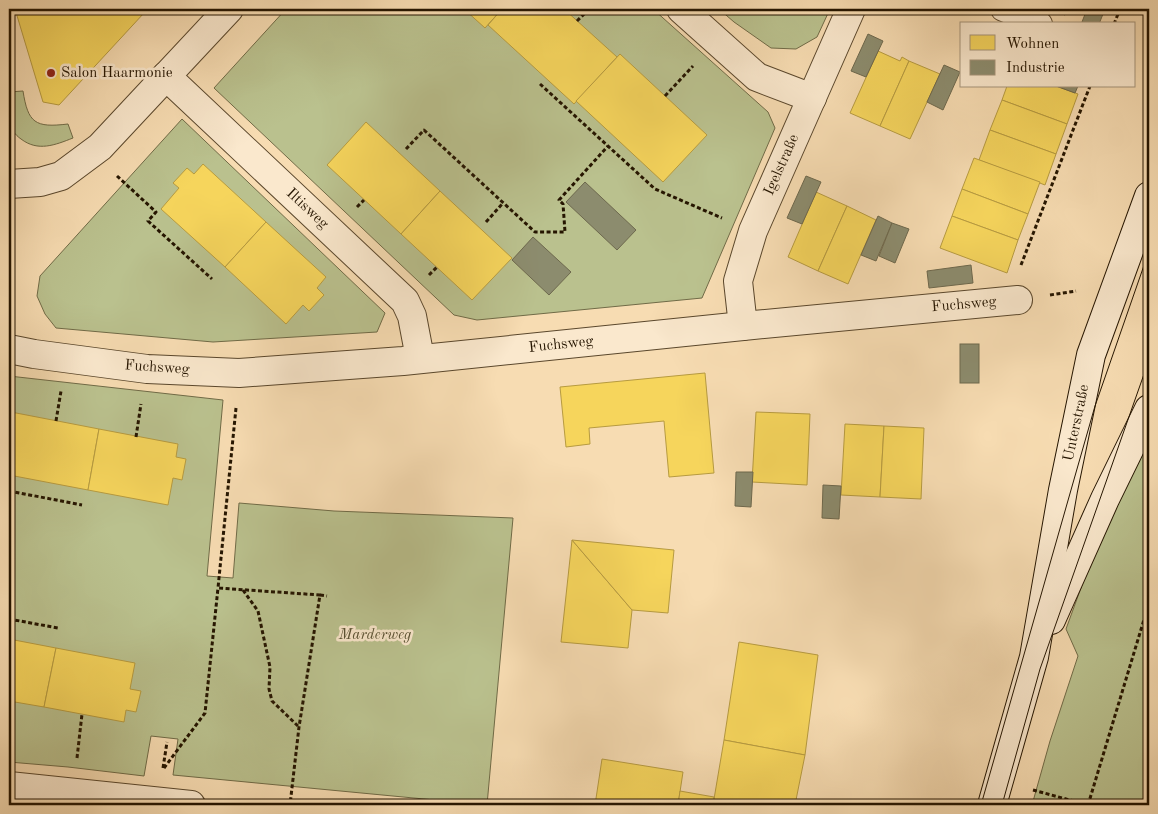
<svg xmlns="http://www.w3.org/2000/svg" width="1158" height="814" viewBox="0 0 1158 814" font-family="'Old Standard TT',serif">
	<rect width="100%" height="100%" fill="#f7dcb2"/>
	<filter id="stains"><feTurbulence type="fractalNoise" baseFrequency=".004" numOctaves="4"/><feColorMatrix values="0 0 0 0 .2 0 0 0 0 .09 0 0 0 0 .02 0 0 0 .5 -.17"/></filter>
	<radialGradient id="worn" r=".72"><stop offset=".6" stop-color="#630" stop-opacity="0"/><stop offset="1" stop-color="#630" stop-opacity=".3"/></radialGradient>
	<!-- green -->
	<g fill="#bac18e" stroke="#706b47">
		<polygon points="286,9 653,9 768,112 775,128 702,298 477,320 454,315 214,88"/>
		<polygon points="719,9 830,9 817,37 796,49 771,48 734,22"/>
		<path d="M23,91C28,123 35,128 68,124L73,138C55,145 38,152 21,139C15,135 10,128 9,120C8,111 9,101 9,92Z"/>
		<polygon points="182,119 385,313 377,332 213,342 56,328 45,314 37,296 40,276"/>
		<polygon points="9,376 223,400 207,576 233,578 239,503 334,511 513,518 487,805 173,775 178,739 151,736 144,776 68,767 9,762"/>
		<polygon points="1149,433 1149,805 1032,805 1050,741 1078,656 1066,629 1097,544"/>
		<polygon points="9,798 57,803 56,805 9,805"/>
	</g>
	<!-- homes -->
	<g fill="#f6d55c" stroke="#b79b40">
		<polygon points="15,9 139,9 144,13 59,105 43,102"/>
		<polygon points="464,9 502,9 485,28"/>
		<polygon points="502,9 564,9 617,57 574,104 488,25"/>
		<polygon points="878,51 900,61 902,57 909,61 880,126 850,113"/>
		<polygon points="620,54 707,135 663,182 576,101"/>
		<polygon points="909,61 940,74 910,139 880,126"/>
		<polygon points="1007,86 1056,86 1078,94 1067,124 1002,100"/>
		<polygon points="1002,100 1067,124 1056,154 990,130"/>
		<polygon points="366,122 440,191 401,234 327,165"/>
		<polygon points="990,130 1056,154 1045,185 979,160"/>
		<polygon points="974,158 1040,182 1028,214 962,189"/>
		<polygon points="203,164 266,222 225,267 161,209 179,188 173,183 187,168 194,174"/>
		<polygon points="962,189 1028,214 1018,240 952,216"/>
		<polygon points="440,191 512,258 472,300 401,234"/>
		<polygon points="816,192 847,206 818,271 788,257"/>
		<polygon points="847,206 876,220 848,284 818,271"/>
		<polygon points="952,216 1018,240 1007,273 940,248"/>
		<polygon points="266,222 326,277 317,288 324,295 309,311 303,305 286,324 225,267"/>
		<polygon points="705,373 714,473 669,477 664,421 589,428 590,444 566,447 560,387"/>
		<polygon points="11,412 99,429 88,490 9,475 9,425"/>
		<polygon points="756,412 810,414 807,485 752,482"/>
		<polygon points="845,424 884,426 880,497 841,495"/>
		<polygon points="884,426 924,428 921,499 880,497"/>
		<polygon points="99,429 178,444 176,457 186,459 182,480 173,478 168,505 88,490"/>
		<polygon points="572,540 632,610 628,648 561,642"/>
		<polygon points="572,540 674,550 668,613 632,610"/>
		<polygon points="9,639 56,648 44,707 9,701"/>
		<polygon points="739,642 818,655 805,755 724,740"/>
		<polygon points="56,648 135,663 130,689 141,691 136,712 126,710 124,722 44,707"/>
		<polygon points="724,740 805,755 795,805 713,805"/>
		<polygon points="602,759 683,772 678,805 595,805"/>
		<polygon points="680,791 714,797 713,805 678,805"/>
	</g>
	<!-- industry -->
	<g fill="#8c8c6e" stroke="#6d684d">
		<polygon points="1050,9 1067,9 1065,15"/>
		<polygon points="1087,9 1105,9 1099,24 1087,24 1082,22"/>
		<polygon points="868,34 883,41 866,77 851,71"/>
		<polygon points="944,65 960,72 943,110 927,102"/>
		<polygon points="1056,86 1078,86 1075,93"/>
		<polygon points="806,176 821,182 802,224 787,218"/>
		<polygon points="585,182 636,230 617,250 566,202"/>
		<polygon points="878,216 892,223 876,261 861,255"/>
		<polygon points="892,223 909,229 895,263 879,256"/>
		<polygon points="533,237 571,272 549,295 512,260"/>
		<polygon points="971,265 973,283 929,288 927,271"/>
		<rect x="960" y="344" width="19" height="39"/>
		<polygon points="736,472 753,472 751,507 735,506"/>
		<polygon points="823,485 841,486 839,519 822,518"/>
	</g>
	<g fill="none" stroke-linecap="round" stroke-linejoin="round">
		<defs>
			<polyline id="service" points="1003,9 1040,24"/>
			<g id="minor">
				<polyline points="681,9 757,77 812,98"/>
				<polyline points="166,76 405,301 412,316 420,358"/>
				<polyline points="9,184 40,182 61,176 100,147 229,9"/>
				<polyline points="743,326 738,281 753,231 851,9"/>
				<polyline points="9,349 34,354 147,369 239,373 403,361 743,326 1018,300"/>
				<polyline points="9,786 191,805"/>
			</g>
			<g id="secondary">
				<polyline points="1051,620 1105,499 1149,409"/>
				<polyline points="992,805 1034,657 1063,490 1091,355 1149,196"/>
			</g>
		</defs>
		<!-- service casing -->
		<use href="#service" stroke="#5a472c" stroke-width="26"/>
		<!-- minor casing -->
		<use href="#minor" stroke="#5a472c" stroke-width="30"/>
		<!-- secondary casing -->
		<use href="#secondary" stroke="#251500" stroke-width="30"/>
		<!-- path -->
		<g stroke="#251500" stroke-width="3" stroke-dasharray="4 2.5" stroke-linecap="butt">
			<polyline points="577,21 589,9"/>
			<polyline points="1114,24 1120,9"/>
			<polyline points="540,84 655,189 722,218"/>
			<polyline points="665,96 693,66"/>
			<polyline points="406,149 424,130 535,232 565,232 563,204 559,200 608,146"/>
			<polyline points="117,176 156,212 148,221 212,279"/>
			<polyline points="357,207 364,200"/>
			<polyline points="486,222 503,203"/>
			<polyline points="1021,265 1090,86"/>
			<polyline points="429,275 437,267"/>
			<polyline points="1050,295 1076,291"/>
			<polyline points="236,408 218,588 320,595 299,727 290,805"/>
			<polyline points="56,421 61,391"/>
			<polyline points="136,437 141,404"/>
			<polyline points="9,491 82,505"/>
			<polyline points="243,590 258,611 270,667 269,689 272,701 299,727"/>
			<polyline points="320,595 327,596"/>
			<polyline points="9,619 58,628"/>
			<polyline points="77,758 82,714"/>
			<polyline points="163,768 167,742"/>
			<polyline points="164,768 205,713 218,588"/>
			<polyline points="1033,790 1088,805"/>
			<polyline points="1088,805 1149,603"/>
		</g>
		<!-- service -->
		<use href="#service" stroke="#fae8cd" stroke-width="24"/>
		<!-- minor -->
		<use href="#minor" stroke="#fae8cd" stroke-width="28"/>
		<!-- secondary -->
		<use href="#secondary" stroke="#fae8cd" stroke-width="28"/>
		<!-- tram -->
		<g stroke="#251500" stroke-width="1">
			<polyline points="981,805 1095,406 1149,251"/>
			<polyline points="1002,805 1040,669 1149,360"/>
		</g>
	</g>
	<!-- markers -->
	<circle fill="#8f2418" stroke="#fae8cd" stroke-width="2" cx="51" cy="73" r="5"/>
	<g text-anchor="middle" dominant-baseline="central" stroke-width="5" stroke-linejoin="round" paint-order="stroke">
		<!-- poi labels -->
		<g font-size="15" fill="#251500" stroke="#fae8cd" text-anchor="start">
			<text x="61" y="73">Salon Haarmonie</text>
		</g>
		<!-- street labels -->
		<g font-size="15" fill="#251500" stroke="#fae8cd">
			<text transform="translate(782 165) rotate(-66)">Igelstraße</text>
			<text transform="translate(307 209) rotate(43)">Iltisweg</text>
			<text transform="translate(964 305) rotate(-5)">Fuchsweg</text>
			<text transform="translate(561 345) rotate(-6)">Fuchsweg</text>
			<text transform="translate(157 368) rotate(4)">Fuchsweg</text>
			<text transform="translate(1077 423) rotate(-78)">Unterstraße</text>
		</g>
		<!-- park labels -->
		<g font-size="15" font-style="italic" fill="#595132" stroke="#fae8cd">
			<text x="375" y="635">Marderweg</text>
		</g>
	</g>
	<!-- margin -->
	<rect width="1158" height="814" fill="none" stroke="#f7dcb2" stroke-width="30"/>
	<rect x="10" y="10" width="1138" height="794" fill="none" stroke="#251500" stroke-width="2.5"/>
	<rect x="15" y="15" width="1128" height="784" fill="none" stroke="#251500"/>
	<!-- legend -->
	<rect x="960" y="22" width="175" height="65" fill="#fae8cd" stroke="#a5947b"/>
	<rect x="970" y="35" width="25" height="15" fill="#f6d55c" stroke="#a5947b"/>
	<text x="1006" y="48" font-size="15" fill="#251500">Wohnen</text>
	<rect x="970" y="60" width="25" height="15" fill="#8c8c6e" stroke="#a5947b"/>
	<text x="1006" y="72" font-size="15" fill="#251500">Industrie</text>
	<rect width="100%" height="100%" filter="url(#stains)"/>
	<rect width="100%" height="100%" fill="url(#worn)"/>
</svg>
